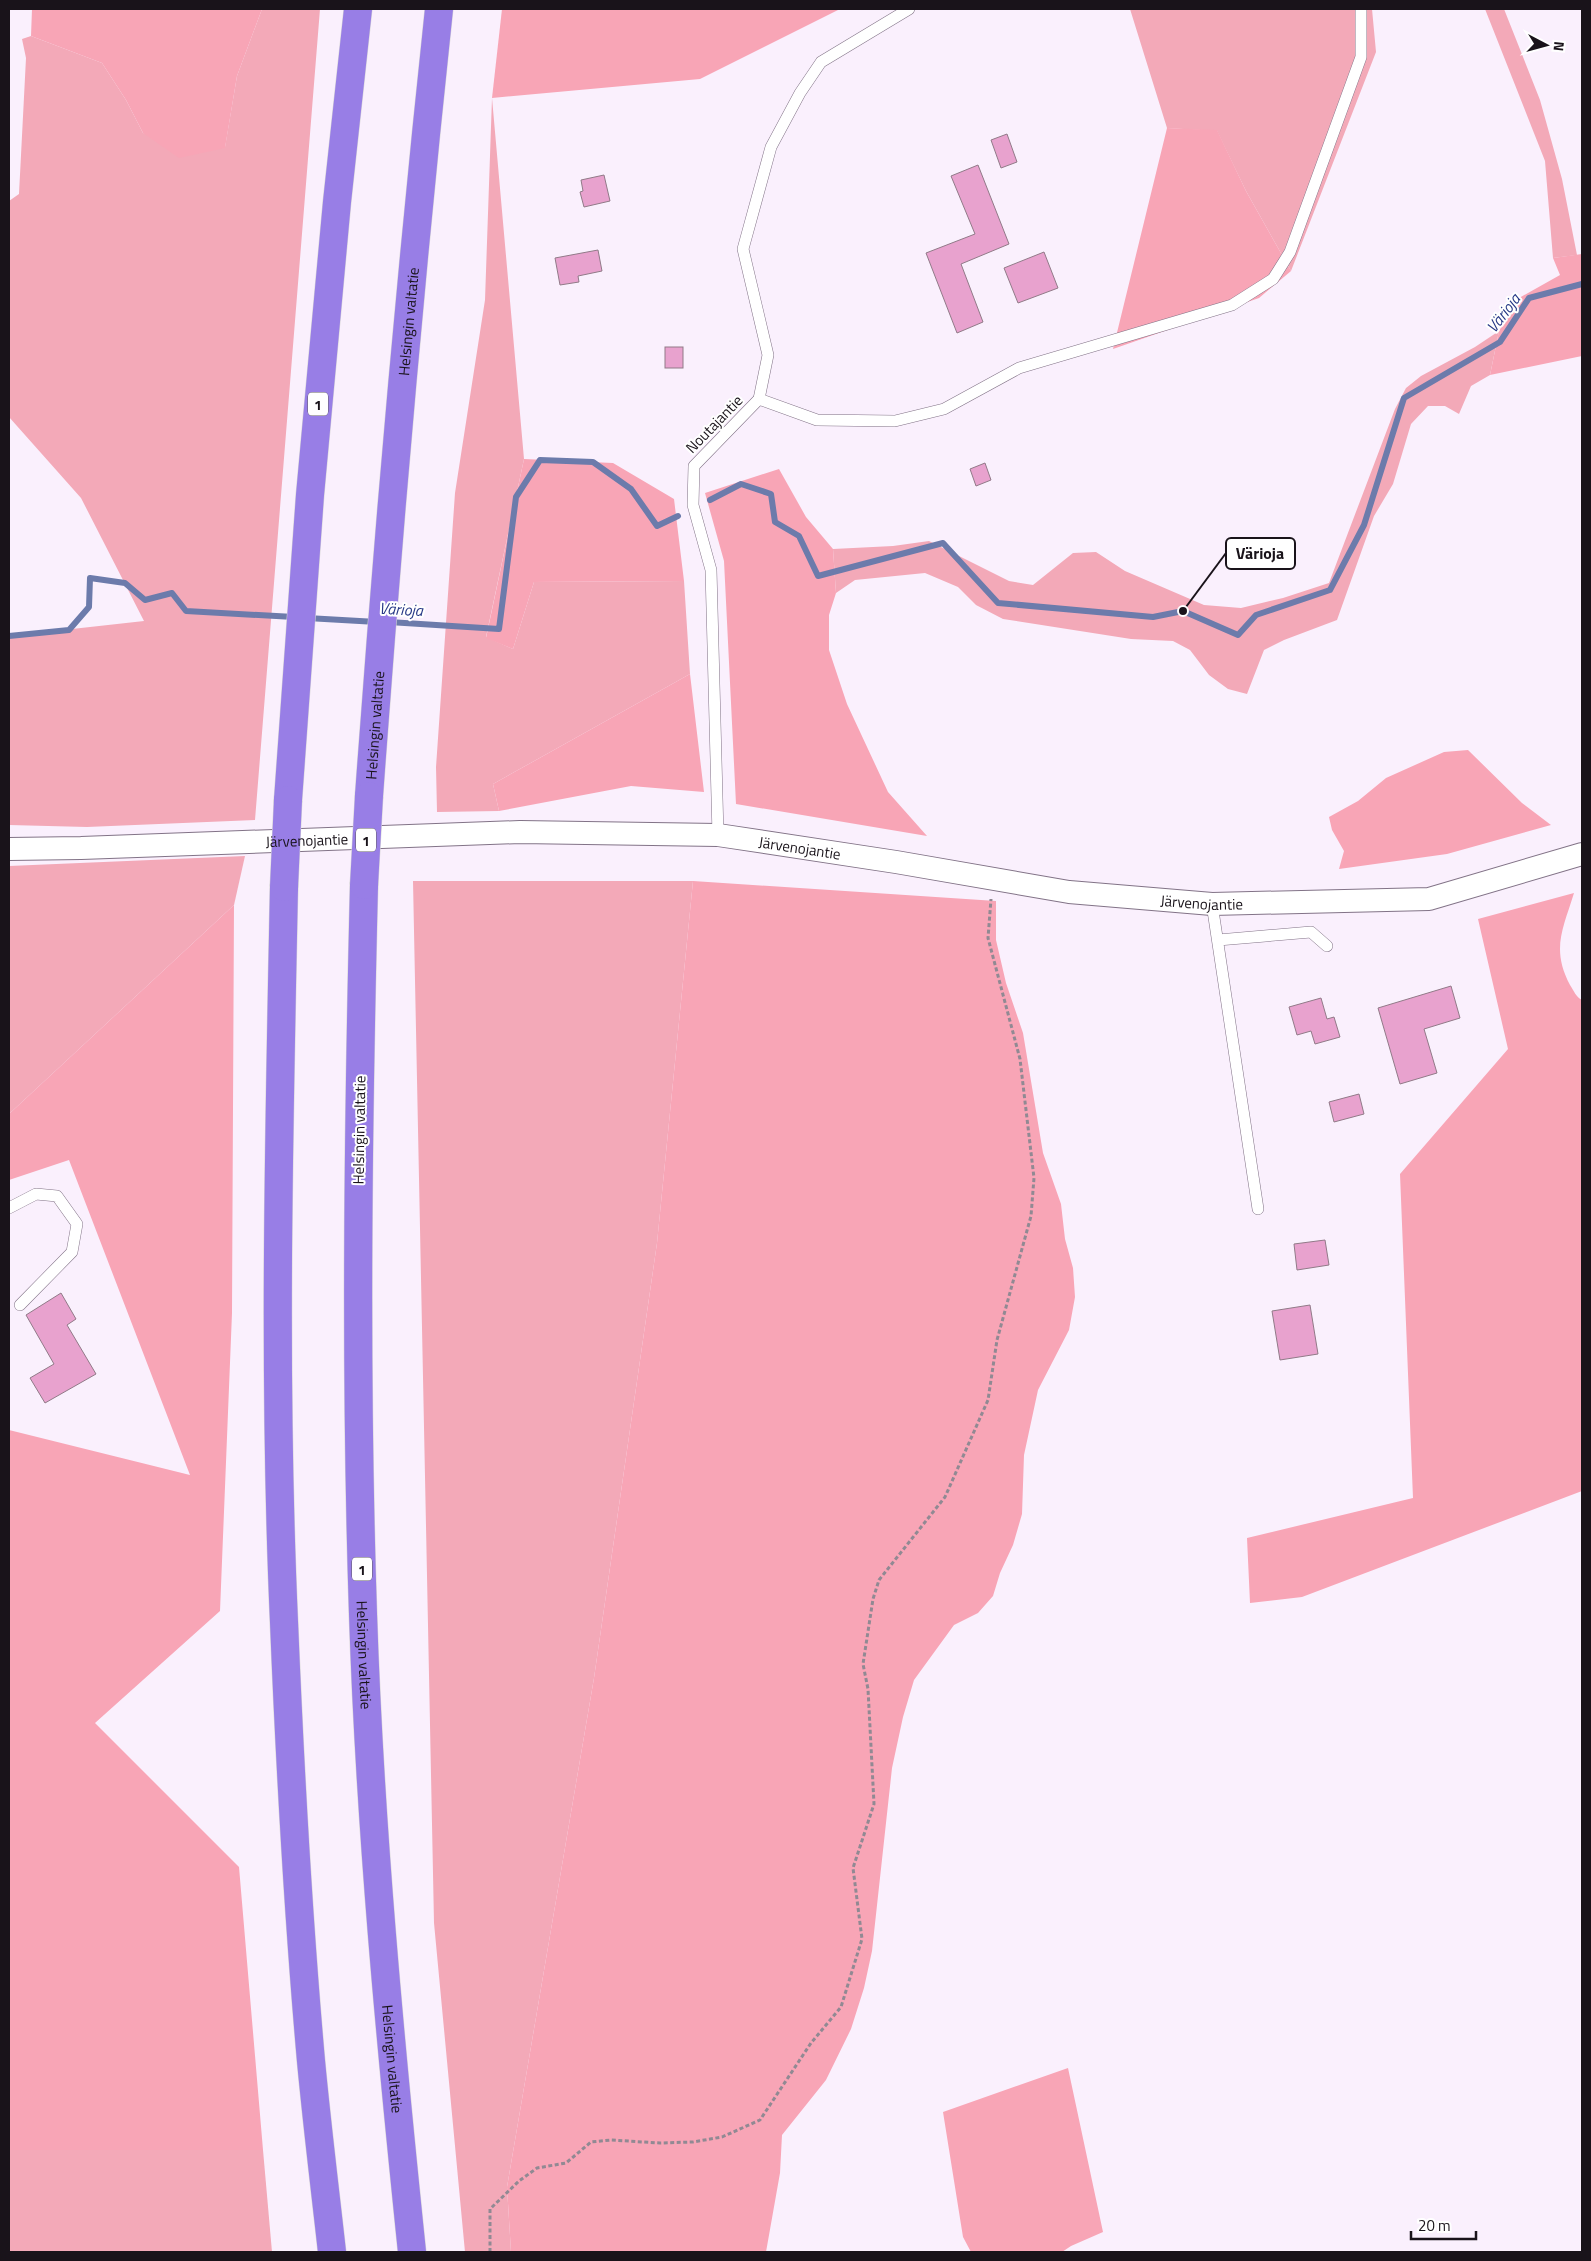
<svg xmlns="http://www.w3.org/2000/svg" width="1591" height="2261" viewBox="0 0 1591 2261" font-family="'Titillium Web',sans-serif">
	<rect width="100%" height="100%" fill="#faf0fd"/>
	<!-- green -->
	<g fill="#f3a9b8">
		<polygon points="262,9 320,9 255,820 87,827 9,825 9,636 144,621 81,498 9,417 9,201 19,194 26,58 22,39 31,36 102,63 126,100 143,133 225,147 237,76"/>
		<polygon points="1130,9 1372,9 1376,52 1291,271 1246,191 1217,131 1167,128"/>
		<polygon points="1485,9 1504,9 1540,100 1562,179 1577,255 1553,258 1545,161"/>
		<polygon points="492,98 524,459 486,637 513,649 534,582 684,581 690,674 493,784 499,811 437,812 436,767 455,493 485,300"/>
		<polygon points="1499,331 1490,375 1471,386 1459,414 1445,406 1428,406 1411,424 1393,484 1374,516 1337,620 1284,640 1264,650 1247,694 1228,689 1209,675 1190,650 1173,641 1131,639 1003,619 976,605 958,587 925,573 855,580 836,593 833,549 893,546 929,541 1009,581 1033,585 1073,553 1096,552 1125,571 1204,605 1241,608 1283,598 1329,583 1395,409 1406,388 1421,376 1475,347"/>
		<polygon points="245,856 234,905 9,1114 9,866"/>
		<polygon points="413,881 693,881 657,1243 594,1678 507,2187 511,2252 465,2252 434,1923"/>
		<polygon points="9,2150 263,2150 272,2252 9,2252"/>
	</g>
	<!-- forest -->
	<g fill="#f8a5b6">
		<polygon points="32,9 262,9 237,76 225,148 179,158 143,133 126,100 102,63 31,36"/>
		<polygon points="502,9 840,9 700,79 492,98"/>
		<polygon points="1167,128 1217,130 1246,191 1291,271 1259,298 1113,349"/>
		<polygon points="1582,254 1582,356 1490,375 1499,331 1519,298 1560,275 1553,258"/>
		<polygon points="524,459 613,463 674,499 684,581 534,582 513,649 486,638"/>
		<polygon points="779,469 806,517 833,549 836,593 829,615 829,650 847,704 888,792 927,836 736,804 724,561 705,493"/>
		<polygon points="690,674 704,792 631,786 499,811 493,784"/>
		<polygon points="1468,750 1522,803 1551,825 1447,854 1339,869 1344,851 1332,830 1329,817 1358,801 1386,778 1444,752"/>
		<polygon points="693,881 996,901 996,940 1006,983 1023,1033 1043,1153 1061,1204 1065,1239 1073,1268 1075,1297 1069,1330 1038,1390 1024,1455 1022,1514 1013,1545 1000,1573 993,1596 978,1613 954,1625 914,1680 903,1717 892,1768 872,1951 864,1988 851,2029 826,2080 782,2135 780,2173 766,2252 511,2252 507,2187 594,1678 657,1243"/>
		<path d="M1574,893C1563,929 1551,949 1570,985C1574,991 1576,997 1582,1000V1491L1302,1597L1250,1603L1247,1538L1413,1498L1400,1174L1508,1049L1478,919Z"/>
		<polygon points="234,905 232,1313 220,1611 95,1723 239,1867 263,2150 9,2150 9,1430 190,1475 69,1160 9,1180 9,1114"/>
		<polygon points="1068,2068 1103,2232 1071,2246 1062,2252 971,2252 963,2237 943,2112"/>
	</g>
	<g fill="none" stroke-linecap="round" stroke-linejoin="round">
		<!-- stream -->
		<g stroke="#6c7bab" stroke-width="6">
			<polyline points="710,500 741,484 771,494 775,522 799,536 818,576 943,543 998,603 1153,617 1183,611 1238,635 1256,615 1330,590 1364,525 1404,398 1500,342 1529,298 1582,284"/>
			<polyline points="307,618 377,622"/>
			<polyline points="389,622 499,629 516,497 540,460 593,462 631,489 657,526 678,516"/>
			<polyline points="9,636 69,630 89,607 90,578 125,583 145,600 172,593 186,611 294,617"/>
		</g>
	</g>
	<!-- building -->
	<g fill="#e8a2ce" stroke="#917a88">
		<polygon points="1007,134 1017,162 1001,168 991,140"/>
		<polygon points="978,165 1009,244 961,264 983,322 957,333 926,253 975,234 951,176"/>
		<polygon points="604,175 610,201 584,207 580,192 583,191 581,180"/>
		<polygon points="598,250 602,271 578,276 579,282 560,285 555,258"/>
		<polygon points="1044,252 1058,288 1018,303 1004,268"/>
		<rect x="665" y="347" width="18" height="21"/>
		<polygon points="985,463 991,480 976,486 970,469"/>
		<polygon points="1451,986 1460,1018 1424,1029 1437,1073 1400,1084 1378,1008"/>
		<polygon points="1321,998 1327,1019 1334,1017 1340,1037 1315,1044 1311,1031 1297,1035 1289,1007"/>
		<polygon points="1359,1094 1364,1114 1334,1122 1329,1102"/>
		<polygon points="1325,1240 1329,1265 1297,1270 1294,1244"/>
		<polygon points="61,1293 76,1319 67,1325 96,1374 45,1403 30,1378 54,1364 26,1315"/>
		<polygon points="1310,1305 1318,1354 1280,1360 1272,1311"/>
	</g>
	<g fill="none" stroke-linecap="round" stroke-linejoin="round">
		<defs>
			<g id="lane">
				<polyline points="759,399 817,420 895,421 944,409 1019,368 1232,305 1273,279 1290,252 1361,57 1361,9"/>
				<polyline points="759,399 768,355 743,249 771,147 800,93 821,62 909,9"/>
				<polyline points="718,835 711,570 693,505 694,466 759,399"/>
				<polyline points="1212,904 1258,1209"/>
				<polyline points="1218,940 1311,932 1327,946"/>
				<polyline points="9,1208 36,1194 57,1196 77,1224 72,1252 20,1305"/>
			</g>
			<g id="street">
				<path id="s1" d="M9,849L81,848L520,832L718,835L896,862L1069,892L1212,904L1429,899L1582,854"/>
			</g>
			<g id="highway">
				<path id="s2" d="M369,796C388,533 411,271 439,9"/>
				<polyline points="288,800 310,495 337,202 358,9"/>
				<path id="s3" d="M364,885C358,1128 355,1371 363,1614C370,1828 390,2040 412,2252"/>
				<path d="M284,887C279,1132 273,1377 284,1622C290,1768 298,1915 311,2061C317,2125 325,2189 332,2252"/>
			</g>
		</defs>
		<!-- lane casing -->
		<use href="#lane" stroke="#827387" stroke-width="12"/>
		<!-- street casing -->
		<use href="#street" stroke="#827387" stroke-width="24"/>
		<!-- highway casing -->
		<use href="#highway" stroke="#d6d5d6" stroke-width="29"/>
		<!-- path -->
		<polyline stroke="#918993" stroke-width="3" stroke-dasharray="4 2.5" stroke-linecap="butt" points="490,2252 490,2209 519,2181 537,2168 566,2163 591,2142 611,2140 660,2143 693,2142 722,2137 760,2120 811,2043 841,2007 862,1939 853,1868 874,1804 868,1689 863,1664 873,1599 879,1580 945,1497 988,1400 997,1340 1031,1216 1034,1178 1020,1059 988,938 991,899"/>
		<!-- lane -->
		<use href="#lane" stroke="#fff" stroke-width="11"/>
		<!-- street -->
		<use href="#street" stroke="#fff" stroke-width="22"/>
		<!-- highway -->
		<use href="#highway" stroke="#987ee6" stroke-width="28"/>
		<defs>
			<g id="highway-bridge">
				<polyline points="364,885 369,796"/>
				<polyline points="284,887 288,800"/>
			</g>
		</defs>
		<!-- highway-bridge casing -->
		<use href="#highway-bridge" stroke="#d6d5d6" stroke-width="29" stroke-linecap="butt"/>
		<!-- highway-bridge -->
		<use href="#highway-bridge" stroke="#987ee6" stroke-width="28"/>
	</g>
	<g text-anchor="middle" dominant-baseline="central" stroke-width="4" stroke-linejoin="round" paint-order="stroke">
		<!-- shield labels -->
		<g fill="#fff" stroke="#5e5a5f" stroke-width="1">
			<rect x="308" y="392.5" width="20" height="23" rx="4"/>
			<rect x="356" y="828.5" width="20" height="23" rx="4"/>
			<rect x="352" y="1557.5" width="20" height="23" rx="4"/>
		</g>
		<g font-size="14" font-weight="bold" fill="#19131a">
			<text x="318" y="404">1</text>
			<text x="366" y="840">1</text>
			<text x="362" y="1569">1</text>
		</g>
		<!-- street labels -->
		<g font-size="15" fill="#19131a" stroke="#fff">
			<text stroke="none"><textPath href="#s2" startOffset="476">Helsingin valtatie</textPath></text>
			<text transform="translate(714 424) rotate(-46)">Noutajantie</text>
			<text stroke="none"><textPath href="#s2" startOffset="71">Helsingin valtatie</textPath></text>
			<text stroke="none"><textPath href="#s1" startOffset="298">Järvenojantie</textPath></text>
			<text stroke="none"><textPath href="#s1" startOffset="792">Järvenojantie</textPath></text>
			<text stroke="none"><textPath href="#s1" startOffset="1198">Järvenojantie</textPath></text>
			<text transform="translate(359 1130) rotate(-89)">Helsingin valtatie</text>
			<text stroke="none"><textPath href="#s3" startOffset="770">Helsingin valtatie</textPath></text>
			<text stroke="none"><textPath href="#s3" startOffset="1175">Helsingin valtatie</textPath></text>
		</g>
		<!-- water labels -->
		<g font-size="16" font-style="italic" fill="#273986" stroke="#fff">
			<text transform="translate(1503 313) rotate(-53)">Värioja</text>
			<text transform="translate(401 609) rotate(3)">Värioja</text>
		</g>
	</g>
	<!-- callouts -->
	<path fill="none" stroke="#19131a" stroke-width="2" d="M1183 611L1226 553"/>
	<circle fill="#19131a" stroke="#fff" stroke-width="2" cx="1183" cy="611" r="5"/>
	<rect fill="#fff" stroke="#19131a" stroke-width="2" x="1226" y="538" width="69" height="31" rx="5"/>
	<g font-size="16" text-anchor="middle" font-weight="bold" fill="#19131a">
		<text x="1260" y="559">Värioja</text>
	</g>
	<!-- border -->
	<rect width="1591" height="2261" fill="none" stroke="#19131a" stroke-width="20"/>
	<!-- north arrow -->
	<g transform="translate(1546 45) rotate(96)" stroke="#ffffff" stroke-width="4" paint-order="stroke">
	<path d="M0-4L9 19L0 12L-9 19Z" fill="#19131a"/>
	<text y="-8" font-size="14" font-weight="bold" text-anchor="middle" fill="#19131a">N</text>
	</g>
	<!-- scale -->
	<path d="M1411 2231v8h65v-8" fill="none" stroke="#19131a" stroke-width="2.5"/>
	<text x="1418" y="2231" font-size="15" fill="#19131a" stroke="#ffffff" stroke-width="4" paint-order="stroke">20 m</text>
</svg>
